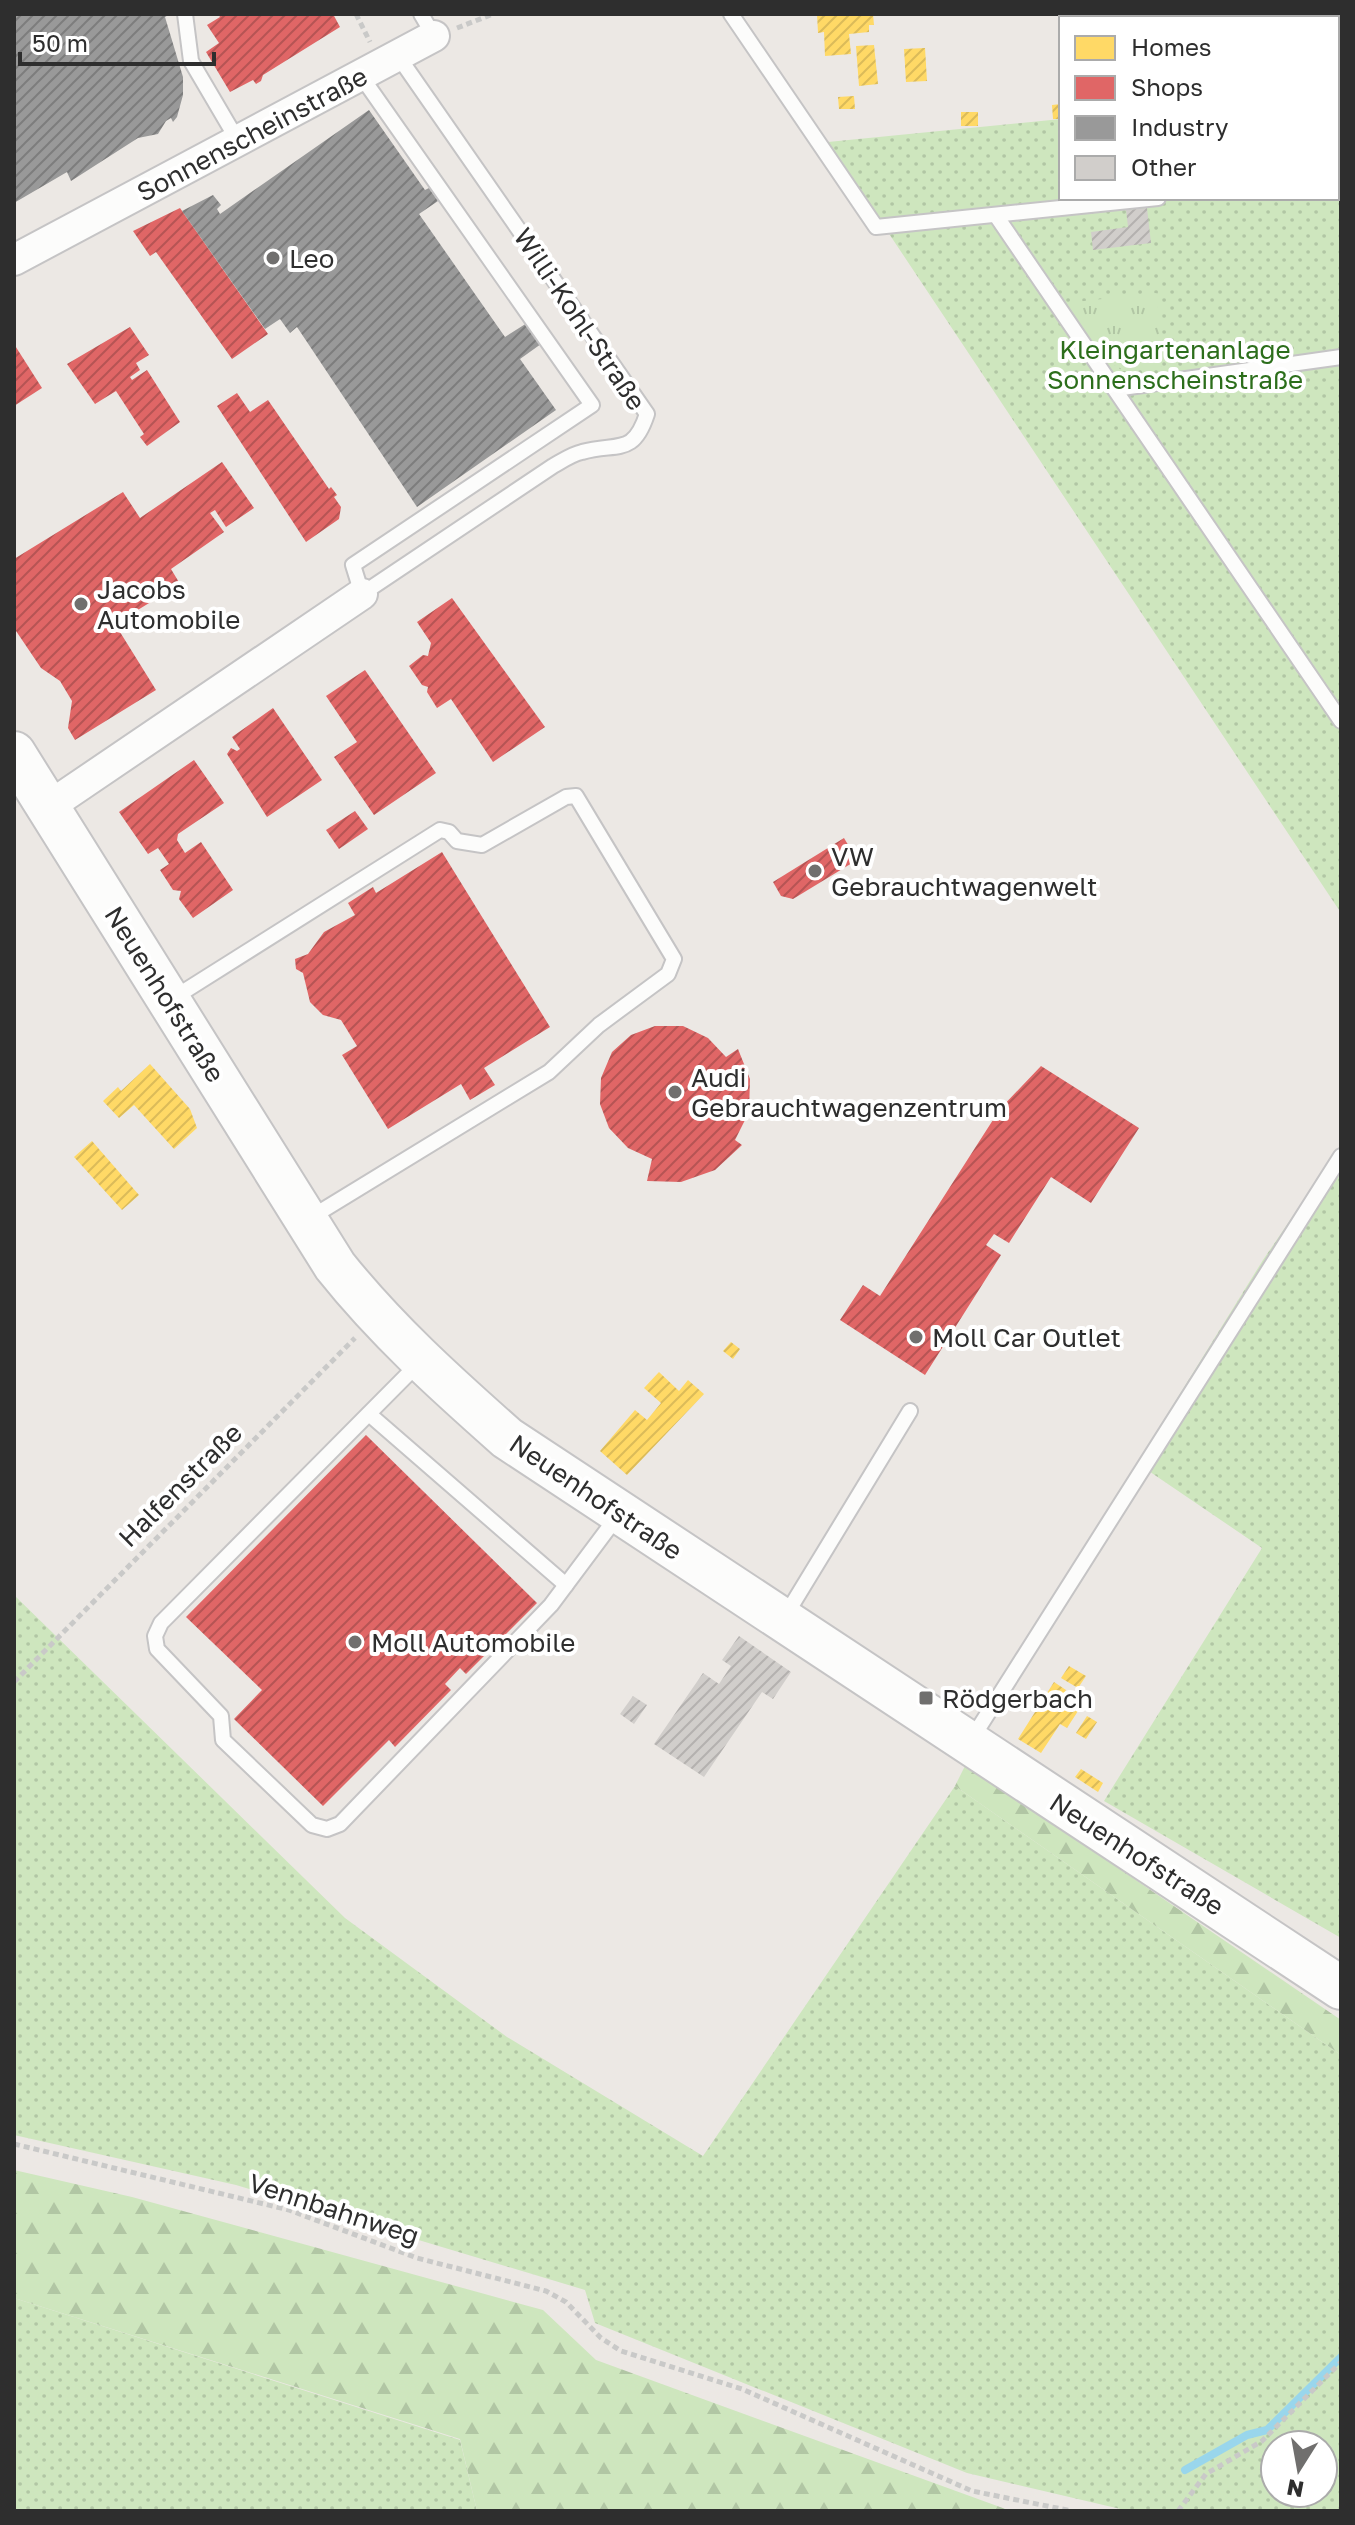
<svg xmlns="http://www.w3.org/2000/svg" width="1355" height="2525" viewBox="0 0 1355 2525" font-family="'Golos Text',sans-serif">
	<defs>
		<pattern id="grass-dots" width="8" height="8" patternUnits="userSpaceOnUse" patternTransform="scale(2)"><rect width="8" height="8" fill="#cee6be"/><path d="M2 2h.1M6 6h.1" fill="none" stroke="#b1c6a4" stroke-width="1.8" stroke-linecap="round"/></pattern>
		<pattern id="forest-firs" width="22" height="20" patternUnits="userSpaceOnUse" patternTransform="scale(2)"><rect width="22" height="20" fill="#cee6be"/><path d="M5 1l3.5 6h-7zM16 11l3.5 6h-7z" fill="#b1c6a4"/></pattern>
		<pattern id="park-tufts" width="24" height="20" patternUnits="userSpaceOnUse" patternTransform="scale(2)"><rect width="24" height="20" fill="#cee6be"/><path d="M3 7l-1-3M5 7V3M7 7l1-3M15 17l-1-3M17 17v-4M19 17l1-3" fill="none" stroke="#b1c6a4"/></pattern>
		<pattern id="homes-hatch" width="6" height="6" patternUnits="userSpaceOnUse" patternTransform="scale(2)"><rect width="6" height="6" fill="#ffd966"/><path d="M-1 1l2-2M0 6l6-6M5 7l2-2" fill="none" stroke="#dbbb59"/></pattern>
		<pattern id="shops-hatch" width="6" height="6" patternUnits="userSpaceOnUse" patternTransform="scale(2)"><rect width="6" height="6" fill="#e06666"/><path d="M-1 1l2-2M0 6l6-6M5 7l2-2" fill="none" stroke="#b65454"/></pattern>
		<pattern id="industry-hatch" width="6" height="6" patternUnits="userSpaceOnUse" patternTransform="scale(2)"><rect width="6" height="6" fill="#999"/><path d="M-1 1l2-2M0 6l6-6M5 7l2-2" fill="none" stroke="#7d7d7d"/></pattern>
		<pattern id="building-hatch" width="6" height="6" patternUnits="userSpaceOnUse" patternTransform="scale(2)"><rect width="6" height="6" fill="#d1cecb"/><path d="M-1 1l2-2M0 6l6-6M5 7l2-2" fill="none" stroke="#b4b1af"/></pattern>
	</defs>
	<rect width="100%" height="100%" fill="#ece8e4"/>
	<!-- grass -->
	<g fill="url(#grass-dots)" fill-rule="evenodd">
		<polygon points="1327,14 1341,14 1341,913 828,142 1061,119 1061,198 1337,198 1337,18 1328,18"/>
		<polygon points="1341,1145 1341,1938 1104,1801 1262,1548 1137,1463 1263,1260"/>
		<path d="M14,1595L345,1918L507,2037L703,2156L955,1786L1341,2055V2511H1129L967,2473L595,2323L585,2290L236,2185L14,2135ZM1275,2445H1323V2493H1275Z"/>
		<polygon points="14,2298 460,2440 477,2511 14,2511"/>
	</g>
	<!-- forest -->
	<g fill="url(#forest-firs)">
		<polygon points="966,1764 1341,2020 1341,2055 955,1786"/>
		<polygon points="14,2170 132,2197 543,2310 596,2360 1011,2511 477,2511 460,2439 14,2298"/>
	</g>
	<!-- park -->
	<polygon fill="url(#park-tufts)" points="1157,293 1162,366 1123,371 1102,357 1066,303"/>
	<!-- homes -->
	<g fill="url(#homes-hatch)">
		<polygon points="817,14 873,14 874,25 869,25 869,32 849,34 851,54 825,56 824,32 818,33"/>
		<polygon points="874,45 878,84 859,86 856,46"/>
		<polygon points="925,48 927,81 906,82 904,49"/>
		<polygon points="854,96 855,109 839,109 838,97"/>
		<polygon points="1061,104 1061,119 1053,119 1052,105"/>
		<rect x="961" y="112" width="17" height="14"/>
		<polygon points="150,1064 190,1109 197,1128 174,1149 134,1105 119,1118 103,1101 118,1087 121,1091"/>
		<polygon points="92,1141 139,1195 122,1210 74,1157"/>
		<polygon points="731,1342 740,1349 733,1359 723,1351"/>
		<polygon points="659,1372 679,1391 688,1380 704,1394 627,1475 600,1451 635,1410 647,1420 661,1403 644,1388"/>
		<polygon points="1069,1666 1086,1676 1078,1688 1061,1678"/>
		<polygon points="1054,1682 1066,1690 1060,1700 1078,1711 1067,1728 1060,1724 1041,1753 1018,1739"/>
		<polygon points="1087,1716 1097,1722 1086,1739 1076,1733"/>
		<polygon points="1081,1769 1103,1783 1098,1792 1075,1777"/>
	</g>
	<!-- shops -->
	<g fill="url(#shops-hatch)">
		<polygon points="218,14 333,14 340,27 263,75 261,81 256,84 253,80 230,92 206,52 219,43 207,25 220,17"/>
		<polygon points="180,208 268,334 232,359 156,252 150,256 133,231"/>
		<polygon points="130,327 149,355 136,363 140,370 130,377 132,380 147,370 180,422 147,446 140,437 144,434 116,391 95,404 67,364"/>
		<polygon points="14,344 42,388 14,406"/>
		<polygon points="237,393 250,412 268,400 329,489 331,487 337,495 334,497 341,507 339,519 306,542 217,406"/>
		<polygon points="222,462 254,508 226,527 215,510 210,513 224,532 171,569 180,584 115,624 156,690 75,740 68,728 72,701 60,681 41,668 14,628 14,559 123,492 140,518"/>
		<polygon points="452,598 545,727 493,762 451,699 437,708 427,692 428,687 422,685 409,666 423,655 428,656 431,643 417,622"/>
		<polygon points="365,670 436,773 374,815 334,757 357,742 326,696"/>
		<polygon points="273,708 322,780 267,817 227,754 231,748 237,751 240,749 232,737"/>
		<polygon points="194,760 224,803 178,834 177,840 185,853 201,842 233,890 193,918 179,899 181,891 173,890 160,870 169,864 158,848 148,854 119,812"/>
		<polygon points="355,811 368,829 339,849 326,830"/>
		<polygon points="844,838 857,860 793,899 781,896 773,882"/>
		<polygon points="442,852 550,1027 484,1068 495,1085 470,1100 461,1084 388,1129 342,1055 357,1046 341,1020 323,1015 310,1002 303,973 296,969 295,959 308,954 324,932 355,915 348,903 373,887 376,893"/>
		<polygon points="655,1026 683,1026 708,1038 726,1057 738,1049 750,1079 749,1112 735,1140 742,1145 715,1170 681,1182 647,1181 652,1159 628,1148 609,1128 600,1104 601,1078 612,1052 631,1035"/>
		<polygon points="1041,1066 1139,1128 1091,1203 1051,1177 1009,1243 994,1234 986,1245 1001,1255 925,1375 840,1320 863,1285 880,1296 1000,1109"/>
		<polygon points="366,1435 537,1603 466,1674 460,1668 445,1684 451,1690 395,1747 389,1740 323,1806 234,1719 262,1690 186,1617"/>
	</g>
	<!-- industry -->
	<g fill="url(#industry-hatch)">
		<polygon points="14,14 170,14 165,17 183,77 183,95 177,117 173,122 171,118 166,121 158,134 138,138 71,181 67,172 14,203"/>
		<polygon points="369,110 425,190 429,188 438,201 419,214 505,337 527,323 541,344 520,359 556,410 417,507 297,327 290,333 280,319 265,329 182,211 213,195 221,205 217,209 220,214"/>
	</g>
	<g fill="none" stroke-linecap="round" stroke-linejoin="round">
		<!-- stream -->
		<polyline stroke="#99d6ec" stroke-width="8" points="1185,2470 1247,2435 1267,2430 1341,2357"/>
	</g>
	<!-- building -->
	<g fill="url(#building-hatch)">
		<polygon points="1147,208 1151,243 1093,250 1091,232 1128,227 1126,210"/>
		<polygon points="739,1636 791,1672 773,1699 762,1692 704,1777 654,1744 703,1673 719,1684 731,1666 722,1660"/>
		<polygon points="633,1696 647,1705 634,1724 620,1714"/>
	</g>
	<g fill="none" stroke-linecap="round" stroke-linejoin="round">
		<defs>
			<g id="lane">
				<polyline points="185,14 191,61 238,141"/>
				<polyline points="421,14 434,36"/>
				<polyline points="731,14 876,227 1158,198"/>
				<path d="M361,76L592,405L353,565L362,594L553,466C562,461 572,454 582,452C617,442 633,457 647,414L398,56"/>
				<polyline points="1337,177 1341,177"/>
				<polyline points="997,217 1341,721"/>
				<polyline points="1115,389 1341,357"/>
				<polyline points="172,999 440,830 449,832 457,841 482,845 566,797 576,796 674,959 668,974 599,1025 549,1072 310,1218"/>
				<polyline points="420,1362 161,1623 155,1636 157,1649 221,1716 223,1740 312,1825 327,1829 340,1824 551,1605 619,1514"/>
				<polyline points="369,1414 566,1585"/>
				<polyline points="784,1618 910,1411"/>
				<polyline points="971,1740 1341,1156"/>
			</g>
			<g id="street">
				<polyline points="14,260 434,36"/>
				<polyline points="48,807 362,594"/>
			</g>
			<path id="secondary" d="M14,753L335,1266C386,1330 445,1383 507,1438L1341,1988"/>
		</defs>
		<!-- lane casing -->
		<use href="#lane" stroke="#c5c4c5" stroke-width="18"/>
		<!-- street casing -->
		<use href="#street" stroke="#c5c4c5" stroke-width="34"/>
		<!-- secondary casing -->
		<use href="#secondary" stroke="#c5c4c5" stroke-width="46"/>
		<!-- path -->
		<g stroke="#c9c9c8" stroke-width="5" stroke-dasharray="6 4" stroke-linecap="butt">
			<polyline points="356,14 370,42"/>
			<polyline points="457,28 493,14"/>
			<polyline points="14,1682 355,1338"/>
			<polyline points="14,2144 289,2210 417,2258 546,2291 566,2302 601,2338 621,2351 742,2389 972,2491 1072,2511"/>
			<polyline points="1178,2511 1206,2474 1262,2441 1341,2362"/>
		</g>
		<!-- lane -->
		<use href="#lane" stroke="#fcfcfb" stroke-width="14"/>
		<!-- street -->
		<use href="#street" stroke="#fcfcfb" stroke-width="30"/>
		<!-- secondary -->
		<use href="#secondary" stroke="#fcfcfb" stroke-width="42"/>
	</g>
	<!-- markers -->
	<g fill="#706f6e" stroke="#fff" stroke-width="3">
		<circle cx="273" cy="258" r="8"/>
		<circle cx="81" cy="604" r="8"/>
		<circle cx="815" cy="871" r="8"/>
		<circle cx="675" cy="1092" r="8"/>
		<circle cx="916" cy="1337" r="8"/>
		<circle cx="355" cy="1642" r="8"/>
		<rect x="918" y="1690" width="16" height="16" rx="4"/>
	</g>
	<g text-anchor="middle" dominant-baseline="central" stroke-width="8" stroke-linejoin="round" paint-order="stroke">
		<!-- street labels -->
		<g font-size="26" fill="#2e2e2e" stroke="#fff">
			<text transform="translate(252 134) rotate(-28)">Sonnenscheinstraße</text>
			<text transform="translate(580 319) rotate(56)">Willi-Kohl-Straße</text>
			<text transform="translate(165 994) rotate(58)">Neuenhofstraße</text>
			<text transform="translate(180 1485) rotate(-45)">Halfenstraße</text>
			<text transform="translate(596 1497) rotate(34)">Neuenhofstraße</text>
			<text transform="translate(1137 1854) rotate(33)">Neuenhofstraße</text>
			<text transform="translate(334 2209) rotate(18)">Vennbahnweg</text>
		</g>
		<!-- poi labels -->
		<g font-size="26" fill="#2e2e2e" stroke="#fff" text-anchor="start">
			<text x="289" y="258">Leo</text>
			<text x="97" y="589">Jacobs<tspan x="97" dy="30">Automobile</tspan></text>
			<text x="831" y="856">VW<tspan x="831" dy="30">Gebrauchtwagenwelt</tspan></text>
			<text x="691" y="1077">Audi<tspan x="691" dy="30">Gebrauchtwagenzentrum</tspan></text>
			<text x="932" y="1337">Moll Car Outlet</text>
			<text x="371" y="1642">Moll Automobile</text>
			<text x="942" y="1698">Rödgerbach</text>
		</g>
		<!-- park labels -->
		<g font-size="26" fill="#2c6e1b" stroke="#fff">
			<text x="1175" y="349">Kleingartenanlage<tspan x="1175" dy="30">Sonnenscheinstraße</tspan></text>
		</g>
	</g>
	<!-- border -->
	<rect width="1355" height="2525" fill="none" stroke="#2e2e2e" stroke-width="32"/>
	<!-- legend -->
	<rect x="1059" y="16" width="280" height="184" fill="#ffffff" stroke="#ababab" stroke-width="2"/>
	<rect x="1075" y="36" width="40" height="24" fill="#ffd966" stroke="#ababab" stroke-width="2"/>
	<text x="1131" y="56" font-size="24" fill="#2e2e2e">Homes</text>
	<rect x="1075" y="76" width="40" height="24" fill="#e06666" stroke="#ababab" stroke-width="2"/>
	<text x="1131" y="96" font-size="24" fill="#2e2e2e">Shops</text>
	<rect x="1075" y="116" width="40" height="24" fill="#999999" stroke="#ababab" stroke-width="2"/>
	<text x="1131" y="136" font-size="24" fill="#2e2e2e">Industry</text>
	<rect x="1075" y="156" width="40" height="24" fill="#d1cecb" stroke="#ababab" stroke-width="2"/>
	<text x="1131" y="176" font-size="24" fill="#2e2e2e">Other</text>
	<!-- north arrow -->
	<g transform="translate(1299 2469) rotate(191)"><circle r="38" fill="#ffffff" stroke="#ababab" stroke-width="2"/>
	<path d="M0-6L14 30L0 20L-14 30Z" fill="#706f6e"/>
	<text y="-12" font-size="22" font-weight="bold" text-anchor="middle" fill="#2e2e2e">N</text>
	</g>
	<!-- scale -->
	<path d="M20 52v12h194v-12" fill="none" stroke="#2e2e2e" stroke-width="4"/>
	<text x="32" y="52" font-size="24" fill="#2e2e2e" stroke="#ffffff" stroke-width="6" paint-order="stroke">50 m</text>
</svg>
